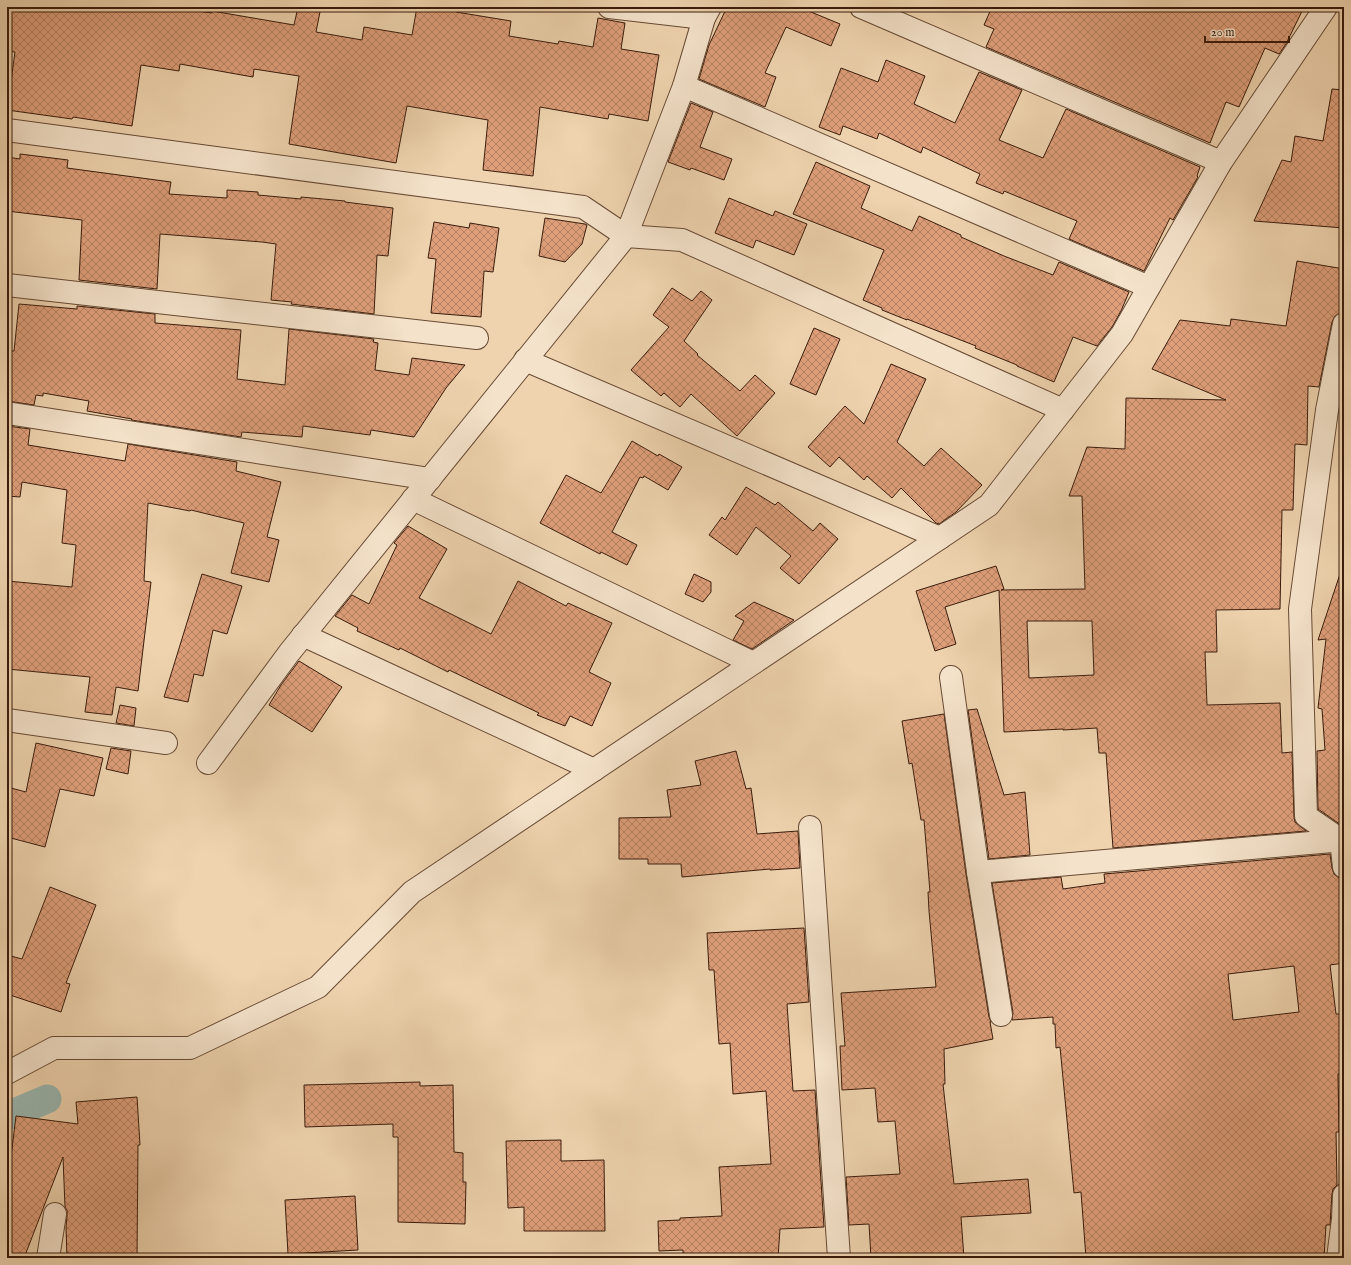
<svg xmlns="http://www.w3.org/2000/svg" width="1351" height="1265" viewBox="0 0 1351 1265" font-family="'IM FELL English',serif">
	<defs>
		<pattern id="building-cross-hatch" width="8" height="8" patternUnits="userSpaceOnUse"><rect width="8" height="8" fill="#de9f7a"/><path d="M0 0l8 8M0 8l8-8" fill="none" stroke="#b58162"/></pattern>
	</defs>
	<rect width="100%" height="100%" fill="#eed3ae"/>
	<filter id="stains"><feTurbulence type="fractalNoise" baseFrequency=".005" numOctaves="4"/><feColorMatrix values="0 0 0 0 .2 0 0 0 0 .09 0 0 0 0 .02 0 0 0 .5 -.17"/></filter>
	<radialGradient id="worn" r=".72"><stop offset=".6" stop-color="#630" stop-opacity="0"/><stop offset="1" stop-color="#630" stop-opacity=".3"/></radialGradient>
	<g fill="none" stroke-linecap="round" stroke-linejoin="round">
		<!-- canal -->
		<polyline stroke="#9ab7b0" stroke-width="29" points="7,1116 47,1099"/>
	</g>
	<!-- building -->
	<g fill="url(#building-cross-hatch)" stroke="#3a1c0c" fill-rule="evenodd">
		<polygon points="7,7 134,7 159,11 159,7 168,7 212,13 212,11 294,25 298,7 321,7 316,32 362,40 364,27 412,35 417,7 457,7 456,12 511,21 509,36 558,44 559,41 593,47 598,18 625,23 621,49 659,55 648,121 609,114 608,119 540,107 533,176 483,170 488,120 407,106 396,163 289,144 299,76 254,69 253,77 180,64 179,71 141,65 132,126 73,117 72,119 7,110 15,52 7,51"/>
		<polygon points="727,7 799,7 840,24 831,46 786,27 765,73 776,77 765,107 699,79 709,45"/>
		<polygon points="992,7 1304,7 1286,44 1279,54 1265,48 1239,107 1226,102 1210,143 986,47 994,29 984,25"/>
		<polygon points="886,60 925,76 914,104 955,123 979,72 1022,90 999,140 1043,158 1066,109 1200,167 1197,176 1198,177 1173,220 1170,218 1144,271 1069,239 1077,221 1004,191 1003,194 976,183 980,174 923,147 921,153 879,133 877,139 843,126 840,135 819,127 841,68 878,82"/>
		<polygon points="1332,89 1344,90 1344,228 1254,221 1282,160 1291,162 1295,136 1323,141"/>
		<polygon points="691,103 713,112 700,147 732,159 724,180 691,168 690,170 668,162"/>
		<polygon points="20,154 68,160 67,168 171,182 169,194 227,198 227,190 258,192 258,195 301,199 301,197 345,201 345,202 393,208 388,256 377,255 374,314 291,304 292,302 271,300 276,244 262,242 160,234 157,289 79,280 82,220 7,211 7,157 20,159"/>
		<polygon points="816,162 870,186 861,208 912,231 919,216 961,235 961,237 1004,256 1053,275 1059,262 1129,292 1121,311 1112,327 1097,346 1073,337 1054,382 1017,366 1017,365 975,348 976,346 907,319 907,320 882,310 882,308 863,300 884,250 793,214"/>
		<polygon points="729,198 773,216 775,211 807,224 794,255 756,240 753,248 715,233"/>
		<polygon points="545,218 585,224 587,225 582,244 565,262 539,256"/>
		<polygon points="434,222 469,228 470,223 499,228 493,272 484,271 481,317 431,313 436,259 428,258"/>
		<path d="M1297,261L1344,269V301L1342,312L1335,316L1332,322L1319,387L1308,386L1307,445L1295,444L1293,510H1282L1280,609L1216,610L1217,652H1205L1207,705L1280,703L1282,753L1292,752L1294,817L1295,822L1306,831L1113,848L1106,753H1099L1097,728L1063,730V729L1004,732L999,590L945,607L956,644L935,651L916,591L996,566L1004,589L1001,590L1085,589L1082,496H1069L1087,447L1125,449L1126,398L1226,400L1152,369L1180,320L1230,326L1231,319L1286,326ZM1027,621H1092L1094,675L1029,678Z"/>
		<polygon points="672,288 692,301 701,291 712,300 684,341 698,354 697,355 740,391 755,375 775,393 737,436 691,394 680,407 664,393 661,396 631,370 669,327 653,315"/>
		<polygon points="19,304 77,309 77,306 155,314 155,323 241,330 237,379 285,385 289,329 374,339 373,342 378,343 375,370 409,375 412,358 465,365 446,388 414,437 371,430 370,435 303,426 302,437 242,432 241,437 131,420 132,419 87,411 89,401 43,393 43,396 36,395 34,405 7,401 7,351 14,351"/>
		<polygon points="814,328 840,339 816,395 790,384"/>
		<polygon points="891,364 926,379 897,442 924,466 941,448 982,485 956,512 939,524 936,523 901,488 892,498 867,476 864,480 839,457 830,467 808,447 845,406 864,424"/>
		<polygon points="7,426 30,429 28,445 125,461 128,444 237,462 236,471 281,482 267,537 279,540 269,582 231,573 244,523 191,510 190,511 148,503 144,581 151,582 138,691 116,687 112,715 85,712 90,677 7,669 7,581 72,587 76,545 62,543 67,490 22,482 20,497 7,496"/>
		<polygon points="632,441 658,456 659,454 682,467 668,490 644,476 643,478 640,477 612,532 637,545 627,565 601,552 600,554 540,523 566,475 601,493"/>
		<polygon points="746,487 775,505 778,502 813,531 820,523 838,539 799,584 780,568 791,556 756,527 737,555 709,535 722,517 725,520"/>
		<polygon points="408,526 447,549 419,598 491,634 518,581 566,606 568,603 612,623 589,672 611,683 592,726 570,716 565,726 537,715 539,713 449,670 448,672 400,648 399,650 357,631 358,628 335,616 352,595 369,604 397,545 394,543"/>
		<polygon points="202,574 242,586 227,634 213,630 203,676 194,674 188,702 164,697"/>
		<polygon points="694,574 711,582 711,592 703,602 685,594"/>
		<polygon points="1340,574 1344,575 1344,827 1318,809 1317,751 1325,750 1322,709 1318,708 1326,639 1318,640"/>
		<polygon points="754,602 794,620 752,649 733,640 744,621 735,616"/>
		<polygon points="299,661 342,687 312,732 269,705 281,685"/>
		<polygon points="120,705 136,708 134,726 116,723"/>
		<polygon points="977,709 1004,795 1025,792 1030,855 989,859 968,710"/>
		<polygon points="944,714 966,874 989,1017 991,1022 990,1022 993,1039 944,1049 945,1084 943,1084 954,1184 1028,1179 1031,1213 961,1217 964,1258 871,1258 869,1224 849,1225 846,1177 900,1174 895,1121 878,1122 875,1088 842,1090 840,1046 845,1046 841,993 936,987 929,911 928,892 930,892 924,820 921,820 912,763 909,764 902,721"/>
		<polygon points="36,743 103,758 94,796 60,789 45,847 7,837 7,802 11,788 26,792"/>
		<polygon points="111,748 131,751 128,774 106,769"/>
		<polygon points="736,751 746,789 751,788 757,834 798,831 800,868 770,870 770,869 682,877 681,864 648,864 648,859 619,859 619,818 671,817 667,790 701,785 695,761"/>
		<path d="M1330,854L1332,868L1334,874L1339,878L1344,879V963L1330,965L1336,1014H1344V1074H1338L1339,1132H1336L1337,1185L1333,1189L1332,1194L1330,1225H1326L1324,1258H1086L1081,1192L1074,1193L1060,1047L1056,1048L1055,1024H1053V1017L1012,1020L1013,1013L992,883L1061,877L1063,889L1105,883L1104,874ZM1294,966L1299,1012L1233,1020L1228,974Z"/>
		<polygon points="50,887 96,905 66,983 70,984 61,1012 7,994 7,955 22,959"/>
		<polygon points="804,928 809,1002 787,1004 793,1091 815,1090 824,1227 780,1229 778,1258 683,1258 683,1250 659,1251 658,1221 680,1220 680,1218 722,1216 719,1167 771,1164 766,1091 733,1094 730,1043 719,1044 714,970 709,970 707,933"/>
		<polygon points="420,1082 420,1086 453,1085 454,1152 463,1153 463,1182 466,1182 465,1224 398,1222 398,1137 393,1137 393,1124 305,1127 304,1085"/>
		<polygon points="137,1097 140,1145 138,1145 137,1258 67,1258 66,1227 67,1216 67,1210 65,1207 63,1157 24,1258 7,1258 7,1189 16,1116 78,1124 76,1102"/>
		<polygon points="561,1140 561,1161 604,1160 605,1231 524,1231 524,1207 508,1208 506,1141"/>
		<polygon points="355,1196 358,1250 288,1254 285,1200"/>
	</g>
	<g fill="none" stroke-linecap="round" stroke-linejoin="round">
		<defs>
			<g id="minor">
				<polyline points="609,7 704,18"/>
				<polyline points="861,7 1221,162"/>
				<polyline points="684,86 1149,287"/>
				<polyline points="7,130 583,207 626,236 682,240 1063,410"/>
				<polyline points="7,285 477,338"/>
				<polyline points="1344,324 1327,410 1300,609 1306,816 1341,840 1344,867"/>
				<polyline points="525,360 940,538"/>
				<polyline points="7,413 430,479"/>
				<polyline points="413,499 753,663"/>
				<polyline points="303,635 594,770"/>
				<polyline points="951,677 978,872 1001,1015"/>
				<polyline points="7,720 166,743"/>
				<polyline points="208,763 289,653 626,236 684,86 704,18 710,7"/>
				<polyline points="810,827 839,1258"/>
				<polyline points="978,872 1344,840"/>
				<polyline points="7,1073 54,1048 190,1048 318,987 412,892 989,505 1122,334 1221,162 1326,7"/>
				<polyline points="48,1258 55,1214"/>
				<polyline points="1338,1258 1343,1219 1344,1195"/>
			</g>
		</defs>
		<!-- minor casing -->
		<use href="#minor" stroke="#674a34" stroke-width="24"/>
		<!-- minor -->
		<use href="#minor" stroke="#f4e2ca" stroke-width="22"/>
	</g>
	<!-- margin -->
	<rect width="1351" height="1265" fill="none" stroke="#eed3ae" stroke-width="24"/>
	<rect x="8" y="8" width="1335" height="1249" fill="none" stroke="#3a1c0c" stroke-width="2"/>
	<rect x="12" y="12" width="1327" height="1241" fill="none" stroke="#3a1c0c"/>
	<!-- scale -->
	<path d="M1205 36v6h84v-6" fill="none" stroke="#3a1c0c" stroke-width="2"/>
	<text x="1211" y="36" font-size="12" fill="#3a1c0c" stroke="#f4e2ca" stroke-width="3" paint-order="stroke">20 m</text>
	<rect width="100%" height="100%" filter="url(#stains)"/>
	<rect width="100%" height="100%" fill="url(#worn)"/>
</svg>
